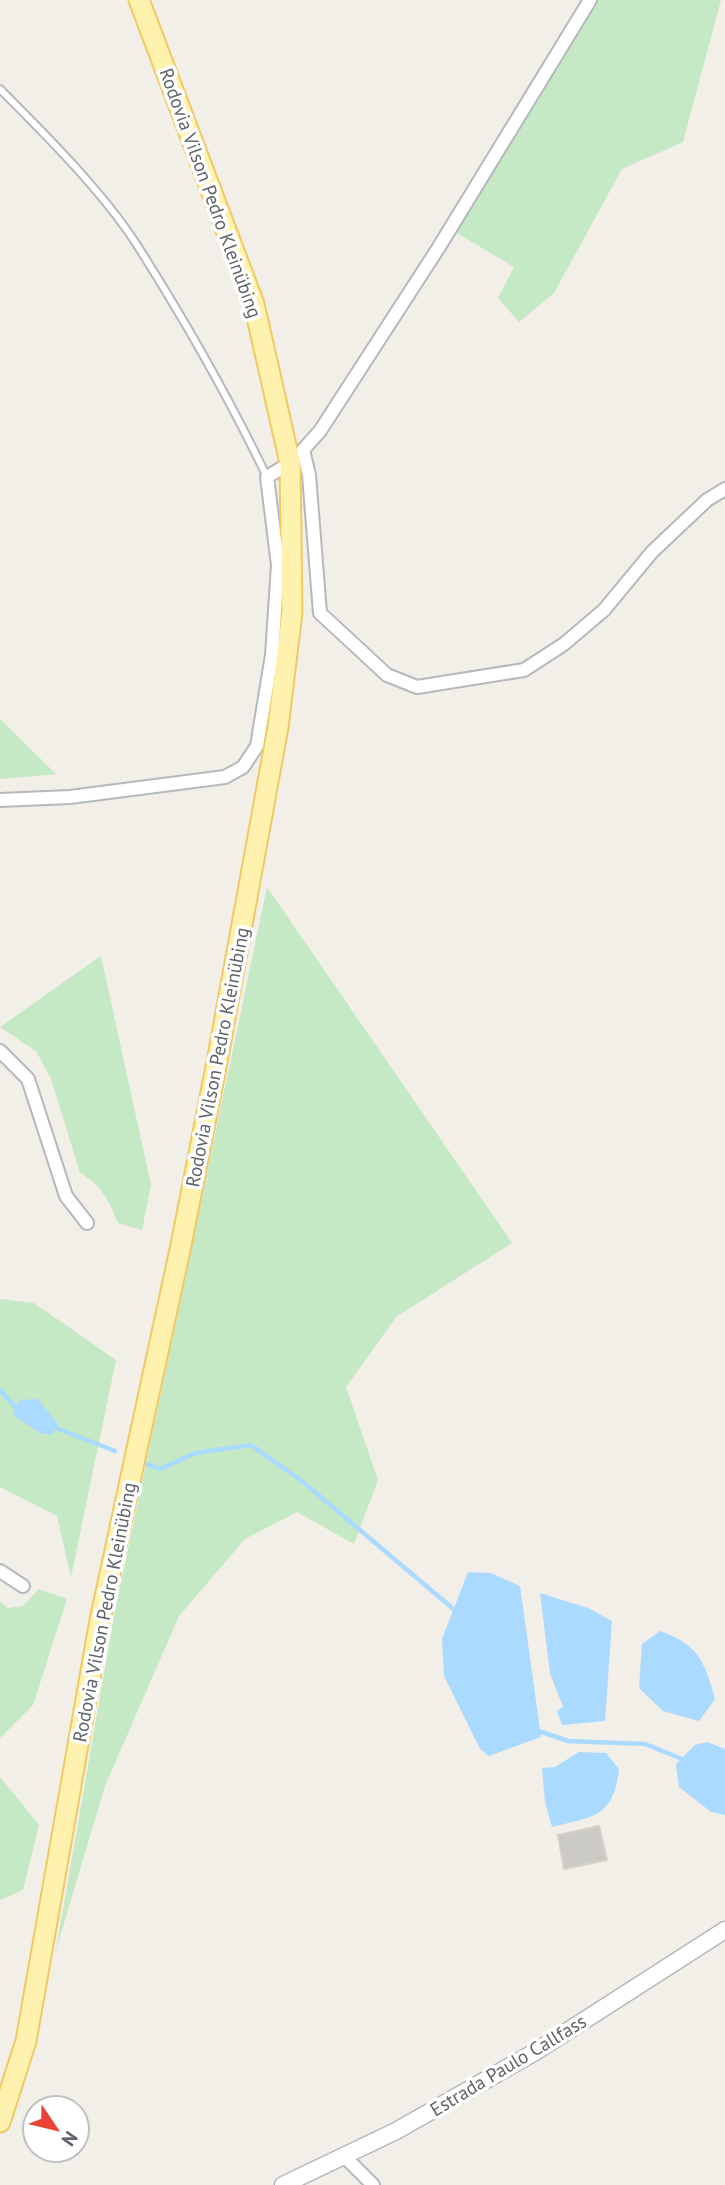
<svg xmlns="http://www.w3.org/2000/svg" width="725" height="2185" viewBox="0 0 725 2185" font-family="'PT Sans',sans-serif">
	<rect width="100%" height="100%" fill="#f1efe8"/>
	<!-- green -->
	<g fill="#c5e8c5">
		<polygon points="596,0 721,0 683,142 622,169 554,293 519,322 498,298 514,267 455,232"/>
		<polygon points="0,719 56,774 0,779"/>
		<polygon points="267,887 512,1243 396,1317 346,1387 378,1480 354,1544 297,1512 245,1539 179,1616 105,1786 56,1950 114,1616"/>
		<path d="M101,956L151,1185L142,1230L118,1223C109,1201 102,1185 80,1173L51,1079L36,1051L0,1027Z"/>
		<polygon points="0,1299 34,1303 116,1360 71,1577 57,1516 0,1487"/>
		<polygon points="39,1589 67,1599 33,1705 0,1738 0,1602 8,1608 23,1606"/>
		<polygon points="0,1777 39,1825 23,1890 0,1900"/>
	</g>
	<!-- water -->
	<g fill="#aadaff">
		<polygon points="38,1399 58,1424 52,1435 40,1433 13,1415 20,1400"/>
		<polygon points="468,1572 491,1573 520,1586 541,1737 489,1756 480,1749 444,1676 442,1639"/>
		<polygon points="540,1593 588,1608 612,1621 605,1721 562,1725 557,1711 563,1707 550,1673"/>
		<path d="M660,1631C699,1645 704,1661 715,1699L699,1721L663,1711L639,1688L642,1644Z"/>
		<polygon points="707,1742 725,1749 725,1815 711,1812 679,1787 676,1764 695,1745"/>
		<path d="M579,1752L606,1753L619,1769C614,1817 593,1817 552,1827L545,1802L542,1768L555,1767Z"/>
	</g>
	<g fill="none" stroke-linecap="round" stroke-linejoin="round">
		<!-- stream -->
		<g stroke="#aadaff" stroke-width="4.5">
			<polyline points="0,1390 18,1410"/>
			<polyline points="51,1426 115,1451"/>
			<polyline points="141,1462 160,1469 196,1453 251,1445 303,1482 457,1612"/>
			<polyline points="536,1730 568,1741 645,1744 687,1761"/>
		</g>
	</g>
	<!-- building -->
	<polygon fill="#cccac5" stroke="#d6d1c6" stroke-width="2" points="599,1826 607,1860 564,1869 558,1835"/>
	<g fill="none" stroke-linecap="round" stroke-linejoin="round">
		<defs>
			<path id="service" d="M0,89C45,134 103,192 137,245C184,319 229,398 267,477"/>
			<g id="minor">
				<polyline points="590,0 439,247 320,431 303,450 309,475 320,613 387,675 417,687 524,670 564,644 604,610 652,552 707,500 725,489"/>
				<polyline points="0,800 70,797 225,777 243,767 257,746 272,655 278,565 267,477 293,461"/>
				<polyline points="0,1051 28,1079 66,1196 87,1223"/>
				<polyline points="0,1571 23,1586"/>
				<polyline points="344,2156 373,2185"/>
			</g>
			<polyline id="tertiary" points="283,2185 396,2131 535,2052 725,1930"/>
			<polyline id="primary" points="0,2122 26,2041 100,1620 181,1245 217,1062 278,727 292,612 290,463 254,304 139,0"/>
		</defs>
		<!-- service casing -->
		<use href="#service" stroke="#b5b8bc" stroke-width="10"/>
		<!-- minor casing -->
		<use href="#minor" stroke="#b5b8bc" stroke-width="16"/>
		<!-- tertiary casing -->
		<use href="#tertiary" stroke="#b5b8bc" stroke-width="19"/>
		<!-- primary casing -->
		<use href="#primary" stroke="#f2c960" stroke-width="23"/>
		<!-- service -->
		<use href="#service" stroke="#fff" stroke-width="6"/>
		<!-- minor -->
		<use href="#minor" stroke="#fff" stroke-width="12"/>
		<!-- tertiary -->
		<use href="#tertiary" stroke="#fff" stroke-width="16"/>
		<!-- primary -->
		<use href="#primary" stroke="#fff2af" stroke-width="19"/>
	</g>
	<g text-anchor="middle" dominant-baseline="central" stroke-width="7" stroke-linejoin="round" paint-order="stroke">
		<!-- street labels -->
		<g font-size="19" fill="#5f6368" stroke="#fff">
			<text transform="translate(211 193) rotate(70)">Rodovia Vilson Pedro Kleinübing</text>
			<text transform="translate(217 1057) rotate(-79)">Rodovia Vilson Pedro Kleinübing</text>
			<text transform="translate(104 1612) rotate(-79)">Rodovia Vilson Pedro Kleinübing</text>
			<text transform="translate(508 2065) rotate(-31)">Estrada Paulo Callfass</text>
		</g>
	</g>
	<!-- north arrow -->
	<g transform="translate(56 2129) rotate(125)"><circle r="33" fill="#ffffff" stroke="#bfc1c3" stroke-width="2"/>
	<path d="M0-5L12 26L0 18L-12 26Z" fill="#ea4335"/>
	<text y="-10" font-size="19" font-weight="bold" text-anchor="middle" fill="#5f6368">N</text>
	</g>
</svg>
